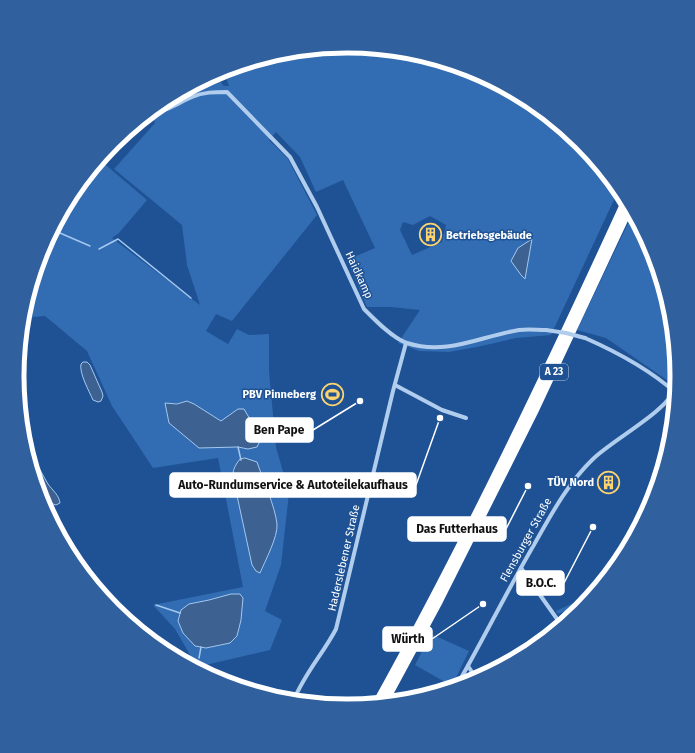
<svg xmlns="http://www.w3.org/2000/svg" width="695" height="753" viewBox="0 0 695 753" font-family="'Fira Sans',sans-serif">
	<rect width="100%" height="100%" fill="#1e5294"/>
	<!-- green -->
	<g fill="#326cb2" fill-rule="evenodd">
		<path d="M348,46L412,52L474,71L531,102L581,143L619,189L551,335L516,338L477,347L449,352L419,351L398,343L420,310L391,307H367L347,260L375,248L343,180L316,192L300,157L276,132L269,140L288,159L317,215L232,321L216,314L206,331L228,344L237,329L249,335L269,334V371L276,447L289,493L281,565L265,611L282,620L270,650L197,667L175,629L153,605L243,587L218,458L153,468L112,406L87,351L45,316L33,317L22,328C26,283 48,232 72,194C80,182 91,171 100,160L147,200L119,233L112,238L200,305L187,265L182,225L114,169L155,123L152,112L164,102L215,75L224,86H229L223,70L283,52ZM430,216L446,225L442,242L412,255L400,230L403,222L413,225ZM165,403L194,404L221,422L238,409L255,430L256,437L248,449L238,447H219L184,435L169,423ZM232,480L264,483L271,502L275,535L260,573ZM243,598L237,636L230,643L206,648L189,639L183,633L189,604L209,600Z"/>
		<polygon points="633,213 653,250 672,312 678,375 674,385 606,338 577,330"/>
		<polygon points="595,593 587,603 558,614 556,611"/>
		<polygon points="431,634 469,651 452,686 415,665"/>
	</g>
	<!-- water -->
	<g fill="#3d6291" stroke="#a4c8f0">
		<polygon points="532,239 525,279 521,275 511,261 518,248"/>
		<path d="M83,362H87L90,365L102,392L103,396L101,401L98,402L93,400C89,391 79,373 81,364Z"/>
		<polygon points="187,401 194,404 221,421 238,409 244,409 251,421 256,437 260,441 257,447 248,449 238,447 199,448 169,423 165,403 177,404"/>
		<path d="M245,458L257,462C263,480 275,506 277,524C278,537 265,561 260,573L256,571L252,565L236,491C231,478 231,470 240,459Z"/>
		<path d="M34,461C40,468 43,476 48,484C53,491 59,495 60,503L56,505C43,502 35,478 31,466Z"/>
		<polygon points="231,594 240,594 243,598 241,620 237,636 230,643 206,648 195,646 183,633 178,621 181,610 189,604 209,600"/>
	</g>
	<g fill="none" stroke-linecap="round" stroke-linejoin="round">
		<!-- stream -->
		<g stroke="#a4c8f0" stroke-width="1.5">
			<polyline points="53,230 90,246"/>
			<polyline points="99,249 118,239 191,298"/>
			<polyline points="238,447 241,460"/>
			<polyline points="156,605 180,613"/>
			<polyline points="199,658 201,647"/>
		</g>
		<!-- street -->
		<g stroke="#b1cdee" stroke-width="4">
			<path d="M153,111C168,112 179,102 192,97C203,92 215,92 227,92L290,157L317,207L364,309C374,319 393,339 407,343C447,356 481,336 519,330C528,329 537,330 546,330"/>
			<path d="M585,338C617,352 650,370 676,393"/>
			<polyline points="395,385 442,410 466,418"/>
			<polyline points="521,568 562,626"/>
			<polyline points="468,666 472,672 474,682"/>
			<path d="M456,687C483,640 507,591 535,543C552,513 568,483 593,459C615,438 667,412 677,386"/>
			<path d="M293,702C304,674 323,654 336,629L393,391L406,343"/>
		</g>
		<!-- highway -->
		<g stroke="#fff" stroke-width="8">
			<polyline points="384,703 439,601 534,412 630,207"/>
			<path d="M376,704C467,540 548,370 626,200"/>
		</g>
		<!-- street-bridge -->
		<polyline stroke="#b1cdee" stroke-width="4" points="546,330 566,333 585,338"/>
	</g>
	<!-- icons -->
	<defs>
		<symbol id="building-ring" viewBox="-11 -11 22 22"><circle r="9.5" fill="#1e5294" stroke="#fdd370" stroke-width="1.5"/><path d="M-4-6H4V6H1V3H-1V6H-4ZM-2.5-4.3h1.7v1.8h-1.7ZM.8-4.3h1.7v1.8H.8ZM-2.5-1h1.7V.8h-1.7ZM.8-1h1.7V.8H.8Z" fill="#fdd370"/></symbol>
		<symbol id="stadium-ring" viewBox="-11 -11 22 22"><circle r="9.5" fill="#1e5294" stroke="#fdd370" stroke-width="1.5"/><path d="M0-5a6.5 5 0 1 0 0 10a6.5 5 0 1 0 0-10ZM-3.5-1.8h7v3.6h-7Z" fill="#fdd370"/></symbol>
	</defs>
	<g fill-rule="evenodd">
		<use href="#building-ring" x="418" y="222" width="25" height="25"/>
		<use href="#stadium-ring" x="320" y="382" width="25" height="25"/>
		<use href="#building-ring" x="596" y="470" width="25" height="25"/>
	</g>
	<g text-anchor="middle" dominant-baseline="central" stroke-width="3" stroke-linejoin="round" paint-order="stroke">
		<!-- shield labels -->
		<rect fill="#1e5294" stroke="#bccbdf" stroke-width="1" x="540" y="364" width="28" height="16" rx="3"/>
		<g font-size="10" font-weight="bold" fill="#fff">
			<text x="554" y="372">A 23</text>
		</g>
		<!-- poi labels -->
		<g font-size="11" font-weight="bold" fill="#fff" stroke="#1e5294" text-anchor="end">
			<text x="446" y="235" text-anchor="start">Betriebsgebäude</text>
			<text x="316" y="394">PBV Pinneberg</text>
			<text x="594" y="482">TÜV Nord</text>
		</g>
		<!-- street labels -->
		<g font-size="11" fill="#fff" stroke="#1e5294">
			<text transform="translate(359 275) rotate(65)">Haidkamp</text>
			<text transform="translate(526 540) rotate(-61)">Flensburger Straße</text>
			<text transform="translate(344 558) rotate(-77)">Haderslebener Straße</text>
		</g>
	</g>
	<!-- crop -->
	<path d="M0 0H695V753H0ZM24 376a323 323 0 1 1 646 0a323 323 0 1 1-646 0Z" fill="#30609d" fill-rule="evenodd"/>
	<path fill="none" stroke="#fff" stroke-width="5" d="M24 376a323 323 0 1 1 646 0a323 323 0 1 1-646 0Z"/>
	<!-- callouts -->
	<path fill="none" stroke="#fff" stroke-width="1.5" d="M360 401L313 430M440 418L416 485M528 486L506 529M593 527L564 583M483 604L432 639"/>
	<g fill="#fff" stroke="#1e5294" stroke-width="1.5">
		<circle cx="360" cy="401" r="4"/>
		<circle cx="440" cy="418" r="4"/>
		<circle cx="528" cy="486" r="4"/>
		<circle cx="593" cy="527" r="4"/>
		<circle cx="483" cy="604" r="4"/>
	</g>
	<g fill="#fff" stroke="#fff" stroke-width="1.5">
		<rect x="246" y="418" width="67" height="24" rx="4"/>
		<rect x="170" y="473" width="246" height="24" rx="4"/>
		<rect x="408" y="517" width="98" height="24" rx="4"/>
		<rect x="517" y="571" width="47" height="24" rx="4"/>
		<rect x="383" y="627" width="49" height="24" rx="4"/>
	</g>
	<g font-size="12" text-anchor="middle" font-weight="bold" fill="#111">
		<text x="279" y="434">Ben Pape</text>
		<text x="293" y="489">Auto-Rundumservice &amp; Autoteilekaufhaus</text>
		<text x="457" y="533">Das Futterhaus</text>
		<text x="541" y="587">B.O.C.</text>
		<text x="408" y="643">Würth</text>
	</g>
</svg>
